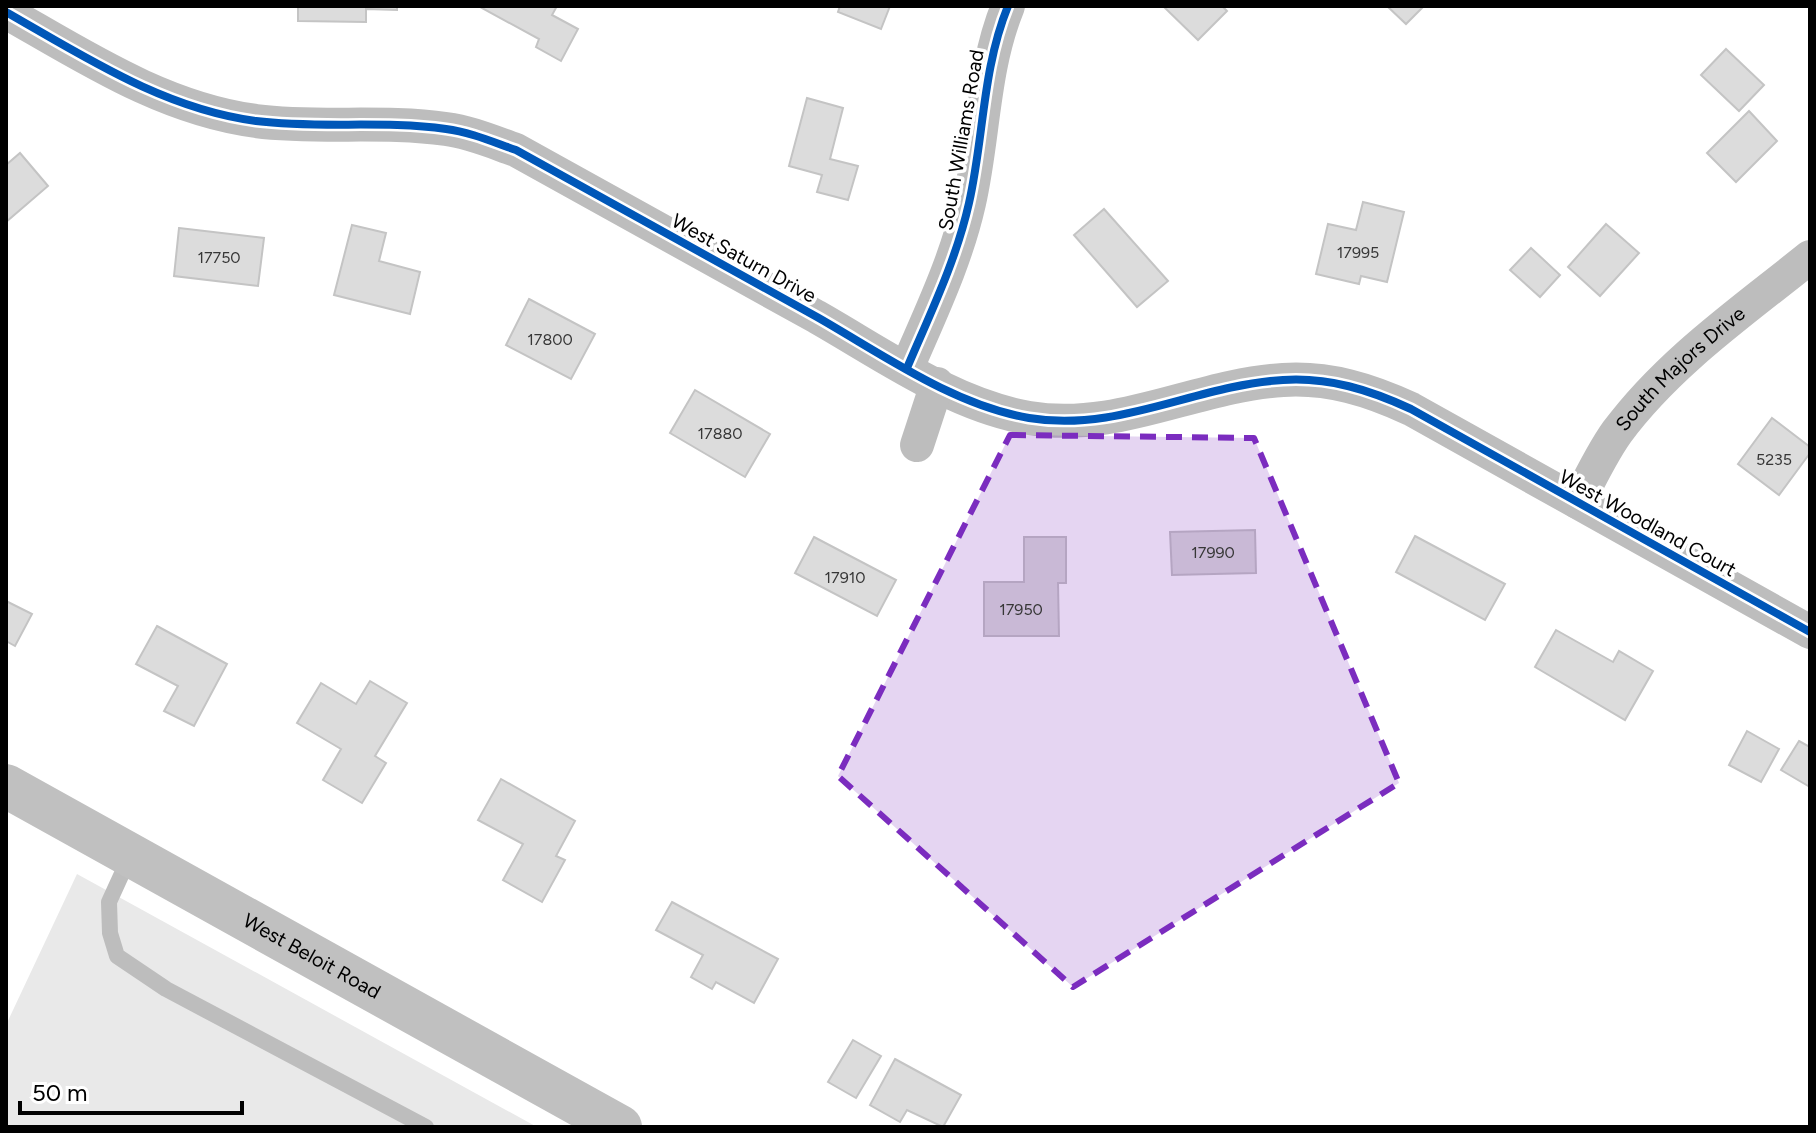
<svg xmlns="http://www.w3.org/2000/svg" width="1816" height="1133" viewBox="0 0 1816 1133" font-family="Figtree,sans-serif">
	<rect width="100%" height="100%" fill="#fff"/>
	<!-- green -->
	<polygon fill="#e9e9e9" points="77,874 537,1127 6,1127 6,1025"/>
	<!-- building -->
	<g fill="#dcdcdc" stroke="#c4c4c4" stroke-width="2">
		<polygon points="298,6 397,6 397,10 366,9 366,22 298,21"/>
		<polygon points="557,6 552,15 578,29 561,61 536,47 539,39 480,7"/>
		<polygon points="840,6 890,6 881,29 838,12"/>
		<polygon points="1163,6 1222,6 1227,11 1198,40"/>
		<polygon points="1387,6 1424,6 1406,24"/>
		<polygon points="1726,49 1764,85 1739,111 1701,75"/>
		<polygon points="807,98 843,108 830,159 858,166 848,200 817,192 822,175 789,166"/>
		<polygon points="1749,111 1777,141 1736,182 1707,153"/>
		<polygon points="20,153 48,186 6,222 6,165"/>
		<polygon points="1363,202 1404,212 1387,282 1361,276 1359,284 1316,274 1328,224 1356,230"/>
		<polygon points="1104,209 1168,281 1137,307 1074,235"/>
		<polygon points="1606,224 1639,253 1600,296 1568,267"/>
		<polygon points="352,225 386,233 379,261 420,272 410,314 334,295"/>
		<polygon points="179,228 264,238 258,286 174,276"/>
		<polygon points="1531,248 1560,275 1540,297 1510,270"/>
		<polygon points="529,299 595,334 571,379 506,345"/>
		<polygon points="695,390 770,434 745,477 670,433"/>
		<polygon points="1772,418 1810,447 1810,453 1779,495 1738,464"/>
		<polygon points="1255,530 1256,573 1172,575 1170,532"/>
		<polygon points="1415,536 1505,584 1485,620 1396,572"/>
		<polygon points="814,537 896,580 877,616 795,573"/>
		<polygon points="1024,537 1066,537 1066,583 1058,583 1059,636 984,636 984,582 1024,582"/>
		<polygon points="6,601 32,614 15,646 6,641"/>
		<polygon points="157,626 227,664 194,726 164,711 178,686 136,664"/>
		<polygon points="1556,630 1613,662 1619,651 1653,671 1625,720 1535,667"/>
		<polygon points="370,681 407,703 375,756 386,763 362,803 323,780 341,749 297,723 321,683 356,704"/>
		<polygon points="1747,731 1779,749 1761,782 1729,765"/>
		<polygon points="1799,741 1810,747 1810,787 1781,770"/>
		<polygon points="501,779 575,821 556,856 565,860 542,902 503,880 523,844 478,820"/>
		<polygon points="672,902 778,959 754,1003 716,982 712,989 691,977 703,955 656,930"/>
		<polygon points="853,1040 881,1056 856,1098 828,1082"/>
		<polygon points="895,1059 961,1095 943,1127 907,1110 900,1122 870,1105"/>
	</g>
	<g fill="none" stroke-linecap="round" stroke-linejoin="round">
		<!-- lane -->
		<polyline stroke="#bdbdbd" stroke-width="16" points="130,856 109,902 110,933 117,956 166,989 426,1127"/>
		<!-- street -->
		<g stroke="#bdbdbd" stroke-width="34">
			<path d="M6,12C85,57 164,109 256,121C319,129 383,120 446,129C470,132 493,142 516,150C617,205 717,261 817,317C882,354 953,405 1029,418C1118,433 1196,385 1283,380C1329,377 1370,390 1411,409L1810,632"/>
			<path d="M907,368C930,314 956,261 969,203C984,137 982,70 1008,6"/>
			<polyline points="917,445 937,384"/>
			<path id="s1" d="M1578,502C1590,478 1602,453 1617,432C1669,362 1743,311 1810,257"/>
		</g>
		<!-- secondary -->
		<path stroke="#c0c0c0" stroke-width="44" id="s2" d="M6,786L620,1127"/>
		<defs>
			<g id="cycleway">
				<path d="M6,12C85,57 164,109 256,121C319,129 383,120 446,129C470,132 493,142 516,150C617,205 717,261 817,317C882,354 953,405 1029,418C1118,433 1196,385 1283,380C1329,377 1370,390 1411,409L1810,632"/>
				<path d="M907,368C930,314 956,261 969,203C984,137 982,70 1008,6"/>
			</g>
		</defs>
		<!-- cycleway casing -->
		<use href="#cycleway" stroke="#fff" stroke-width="13"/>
		<!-- cycleway -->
		<use href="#cycleway" stroke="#0057b8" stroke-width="8"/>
	</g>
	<!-- marked area -->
	<path fill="#7b2cbf" fill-opacity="0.2" stroke="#7b2cbf" stroke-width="6" stroke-dasharray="16 10" stroke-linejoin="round" d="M1010,435L1254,438L1399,783L1073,987L838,776Z"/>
	<g text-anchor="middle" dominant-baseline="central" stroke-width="7" stroke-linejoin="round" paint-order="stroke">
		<!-- number labels -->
		<g font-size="16" fill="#373737">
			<text x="1358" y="252">17995</text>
			<text x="219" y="257">17750</text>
			<text x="550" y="339">17800</text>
			<text x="720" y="433">17880</text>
			<text x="1774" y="459">5235</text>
			<text x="1213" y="552">17990</text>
			<text x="845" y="577">17910</text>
			<text x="1021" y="609">17950</text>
		</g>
		<!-- street labels -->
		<g font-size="20" fill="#000" stroke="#fff">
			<text transform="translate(961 140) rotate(-80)">South Williams Road</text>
			<text transform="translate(744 258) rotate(29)">West Saturn Drive</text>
			<text stroke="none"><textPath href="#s1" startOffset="170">South Majors Drive</textPath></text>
			<text transform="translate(1648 523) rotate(29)">West Woodland Court</text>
			<text stroke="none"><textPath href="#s2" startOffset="350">West Beloit Road</textPath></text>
		</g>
	</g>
	<!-- border -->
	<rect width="1816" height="1133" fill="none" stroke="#000000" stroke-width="16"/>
	<!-- scale -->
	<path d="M20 1101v12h222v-12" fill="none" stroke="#000000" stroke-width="4"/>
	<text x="32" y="1101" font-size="24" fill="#000000" stroke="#ffffff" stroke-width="6" paint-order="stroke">50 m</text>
</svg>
